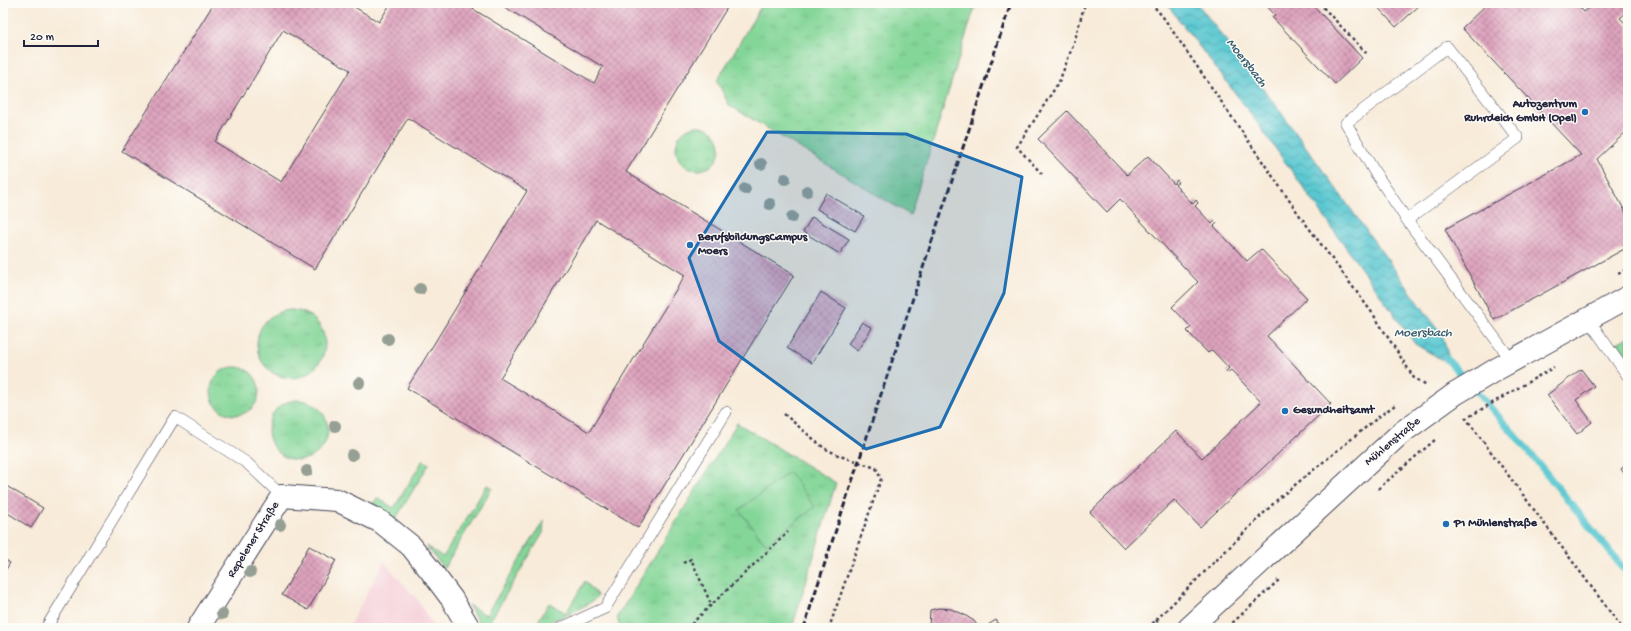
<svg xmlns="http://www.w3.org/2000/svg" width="1631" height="631" viewBox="0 0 1631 631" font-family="'Gochi Hand',sans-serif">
	<defs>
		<pattern id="grass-tufts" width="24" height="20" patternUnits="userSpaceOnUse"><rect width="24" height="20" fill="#84d698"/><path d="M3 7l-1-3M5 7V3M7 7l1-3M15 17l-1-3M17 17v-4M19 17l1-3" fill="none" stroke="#72b784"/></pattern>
		<pattern id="cemetery-stones" width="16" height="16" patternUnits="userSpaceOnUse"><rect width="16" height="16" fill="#84d698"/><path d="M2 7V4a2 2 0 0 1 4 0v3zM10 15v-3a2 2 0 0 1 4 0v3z" fill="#72b784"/></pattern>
		<pattern id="water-waves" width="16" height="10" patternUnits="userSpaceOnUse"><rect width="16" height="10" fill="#5ac7d0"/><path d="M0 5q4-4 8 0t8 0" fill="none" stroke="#4aa1aa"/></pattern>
		<pattern id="building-cross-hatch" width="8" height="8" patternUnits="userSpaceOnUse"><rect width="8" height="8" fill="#dea3bd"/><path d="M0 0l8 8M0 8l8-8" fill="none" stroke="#b4849b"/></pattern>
	</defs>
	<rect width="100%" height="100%" fill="#fdfcf7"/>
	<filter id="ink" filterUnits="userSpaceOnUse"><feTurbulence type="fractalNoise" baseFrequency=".025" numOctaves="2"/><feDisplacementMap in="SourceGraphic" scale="8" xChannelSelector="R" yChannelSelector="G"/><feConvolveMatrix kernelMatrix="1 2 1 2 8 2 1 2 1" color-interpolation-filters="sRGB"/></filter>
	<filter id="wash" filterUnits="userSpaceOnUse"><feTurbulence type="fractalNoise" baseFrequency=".012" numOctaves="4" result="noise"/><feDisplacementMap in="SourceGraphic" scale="16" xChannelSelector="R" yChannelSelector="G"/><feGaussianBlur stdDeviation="0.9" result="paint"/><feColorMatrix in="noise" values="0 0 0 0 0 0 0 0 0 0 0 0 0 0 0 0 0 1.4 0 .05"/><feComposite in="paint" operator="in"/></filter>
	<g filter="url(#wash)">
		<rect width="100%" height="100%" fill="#f8ebd9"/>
		<!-- built -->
		<polygon fill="#f5cfd9" points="384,562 417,599 434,628 348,628"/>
		<!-- grass -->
		<g fill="url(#grass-tufts)" stroke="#537c6a">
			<polygon points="763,3 976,3 910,215 729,105 717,81"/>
			<circle cx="698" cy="148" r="22"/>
			<circle cx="291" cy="344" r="34"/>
			<circle cx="235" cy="391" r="24"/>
			<circle cx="298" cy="430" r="30"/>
			<polygon points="737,423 836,483 792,628 620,628 617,617"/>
			<polygon points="423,460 429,464 395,520 372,505 377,498 394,508"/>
			<polygon points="487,485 492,488 444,568 426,546 443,557"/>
			<polygon points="544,520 543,533 490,621 501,628 484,628 481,626 468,605 486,615"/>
			<path d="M585,581L598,596C588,608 549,622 534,628L549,603L566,613Z"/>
		</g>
		<!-- cemetery -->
		<polygon fill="url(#cemetery-stones)" stroke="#537c6a" points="1628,337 1628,360 1617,343"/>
		<!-- garden -->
		<polygon fill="#84d698" stroke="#537c6a" points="789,472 815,507 766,544 739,510"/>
		<!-- water -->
		<polygon fill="url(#water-waves)" stroke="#3e7486" points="1166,3 1197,3 1277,107 1442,335 1451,365 1415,344 1248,110"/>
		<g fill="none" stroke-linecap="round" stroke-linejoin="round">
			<!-- stream -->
			<polyline stroke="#5ac7d0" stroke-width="7" points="1445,357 1517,437 1628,574"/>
		</g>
		<g id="blocks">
			<!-- building -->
			<g fill="url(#building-cross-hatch)" fill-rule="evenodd">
				<path d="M214,3H348L379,22L391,3H477L473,9L594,83L603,67L498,3H730L626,172L794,275L638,528L407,388L527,191L408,118L315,269L122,151ZM283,30L350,70L281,182L215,142ZM596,220L685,275L589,432L500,378Z"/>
				<polygon points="1264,3 1311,3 1362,58 1335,84 1272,17 1275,15"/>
				<polygon points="1374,3 1422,3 1396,27"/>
				<polygon points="1488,3 1576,3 1584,12 1594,3 1628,3 1628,11 1620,18 1628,26 1628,130 1597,159 1628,217 1628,247 1494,320 1445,229 1581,155 1462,28"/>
				<polygon points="1067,111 1127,175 1148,156 1174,184 1177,180 1179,182 1175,185 1193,204 1196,200 1198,203 1195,206 1212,224 1215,221 1217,223 1214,226 1247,261 1261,249 1307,298 1267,336 1331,404 1200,527 1174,500 1124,548 1090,512 1176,431 1202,458 1261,402 1231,370 1227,373 1226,372 1229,368 1212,350 1208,353 1187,331 1191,327 1172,307 1198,282 1120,199 1107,212 1038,139"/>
				<polygon points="826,193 864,216 855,231 817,209"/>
				<polygon points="812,217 849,239 840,254 803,232"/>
				<polygon points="821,292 846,308 812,363 787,348"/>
				<polygon points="862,322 872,328 857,351 848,344"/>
				<polygon points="1581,369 1594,386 1576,400 1592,422 1577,434 1547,395"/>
				<polygon points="1628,464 1628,479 1621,469"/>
				<polygon points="3,484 43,508 31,528 3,510"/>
				<polygon points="309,546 336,560 308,610 282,595"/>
				<polygon points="3,558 10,563 3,574"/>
				<polygon points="939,608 951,609 963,614 974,621 979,628 929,628 930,610"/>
				<polygon points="996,620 1000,628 983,628"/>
			</g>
		</g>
	</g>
	<g filter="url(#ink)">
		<use href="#blocks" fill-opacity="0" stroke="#424053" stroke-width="1"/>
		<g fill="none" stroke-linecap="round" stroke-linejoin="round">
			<defs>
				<g id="lane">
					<polyline points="1407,220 1518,138 1447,47 1346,123 1374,171 1407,220 1512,361"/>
					<polyline points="1588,319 1628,376"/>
					<polyline points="46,628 175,417 247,463 282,496"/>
					<polyline points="561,628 605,608 726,412"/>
				</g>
				<polyline id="street" points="198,628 282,496 337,500 381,522 411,546 431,571 452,599 469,628"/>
				<polyline id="secondary" points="1189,628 1401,433 1455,394 1497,369 1628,297"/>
			</defs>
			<!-- lane casing -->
			<use href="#lane" stroke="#424053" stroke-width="12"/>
			<!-- street casing -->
			<use href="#street" stroke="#424053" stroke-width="24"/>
			<!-- secondary casing -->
			<use href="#secondary" stroke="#424053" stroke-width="24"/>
			<!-- path -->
			<g stroke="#424053" stroke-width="2.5" stroke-dasharray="3 3" stroke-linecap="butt">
				<polyline points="1151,3 1163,17 1300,216 1373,314 1414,378 1427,385"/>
				<polyline points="1319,3 1368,55"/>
				<polyline points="1042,174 1017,147 1059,82 1074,43 1085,3"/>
				<polyline points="1618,274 1628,268"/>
				<polyline points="784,414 824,448 840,456 876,468 881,479 829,628"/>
				<polyline points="1465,417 1622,628"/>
				<polyline points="1465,419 1554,367"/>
				<polyline points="1378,489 1436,439"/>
				<polyline points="683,563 691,559 711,604"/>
				<polyline points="1156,620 1163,628"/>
				<polyline points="1228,627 1280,579"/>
				<polyline points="687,628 788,532"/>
				<polyline points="1148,628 1279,498 1381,415 1395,405"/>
			</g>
			<!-- lane -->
			<use href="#lane" stroke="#fff" stroke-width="11"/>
			<!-- street -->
			<use href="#street" stroke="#fff" stroke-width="22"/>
			<!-- secondary -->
			<use href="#secondary" stroke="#fff" stroke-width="22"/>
			<!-- rail -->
			<polyline stroke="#22223b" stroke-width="3" stroke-dasharray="6 3" stroke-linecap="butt" points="804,628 814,596 1011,3"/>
		</g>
		<!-- trees -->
		<g fill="#959f94">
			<circle cx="761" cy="164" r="6"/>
			<circle cx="785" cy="179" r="6"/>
			<circle cx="745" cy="189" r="6"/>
			<circle cx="807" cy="191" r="6"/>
			<circle cx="770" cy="204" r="6"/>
			<circle cx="792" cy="217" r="6"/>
			<circle cx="420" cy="289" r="6"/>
			<circle cx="388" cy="339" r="6"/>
			<circle cx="359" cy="383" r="6"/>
			<circle cx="335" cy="426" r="6"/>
			<circle cx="352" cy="455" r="6"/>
			<circle cx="307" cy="471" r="6"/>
			<circle cx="280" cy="525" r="6"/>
			<circle cx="250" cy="572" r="6"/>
			<circle cx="222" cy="614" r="6"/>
		</g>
	</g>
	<!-- marked area -->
	<path fill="#1f6fb2" fill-opacity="0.2" stroke="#1f6fb2" stroke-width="3" stroke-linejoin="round" d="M767,132L906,134L1022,177L1004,293L940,427L866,449L719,341L689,258Z"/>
	<!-- markers -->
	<g fill="#1f6fb2" stroke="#fdfcf7" stroke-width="1.5">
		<circle cx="1585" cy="112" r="4"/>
		<circle cx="690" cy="245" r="4"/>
		<circle cx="1285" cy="411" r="4"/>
		<circle cx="1446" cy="524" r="4"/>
	</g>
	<g text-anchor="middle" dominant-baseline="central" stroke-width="3" stroke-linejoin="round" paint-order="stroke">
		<!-- poi labels -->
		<g font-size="12" font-weight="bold" fill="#22223b" stroke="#fdfcf7" text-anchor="start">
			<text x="1577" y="105" text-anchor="end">Autozentrum<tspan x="1577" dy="14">Ruhrdeich GmbH (Opel)</tspan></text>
			<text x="698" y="238">BerufsbildungsCampus<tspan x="698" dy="14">Moers</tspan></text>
			<text x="1293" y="411">Gesundheitsamt</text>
			<text x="1454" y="524">P1 Mühlenstraße</text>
		</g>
		<!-- street labels -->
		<g font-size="12" fill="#22223b" stroke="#fdfcf7">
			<text transform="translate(1393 442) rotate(-40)">Mühlenstraße</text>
			<text transform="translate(254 540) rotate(-58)">Repelener Straße</text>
		</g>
		<!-- water labels -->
		<g font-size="13" font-style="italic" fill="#365c6f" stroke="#fdfcf7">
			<text transform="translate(1246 63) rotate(52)">Moersbach</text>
			<text x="1423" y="333">Moersbach</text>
		</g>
	</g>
	<!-- margin -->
	<rect width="1631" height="631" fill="none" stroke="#fdfcf7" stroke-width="16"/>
	<!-- scale -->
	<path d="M24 40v6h74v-6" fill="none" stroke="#22223b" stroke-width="2"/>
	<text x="30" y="40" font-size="12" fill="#22223b" stroke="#fdfcf7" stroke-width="3" paint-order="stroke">20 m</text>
</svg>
